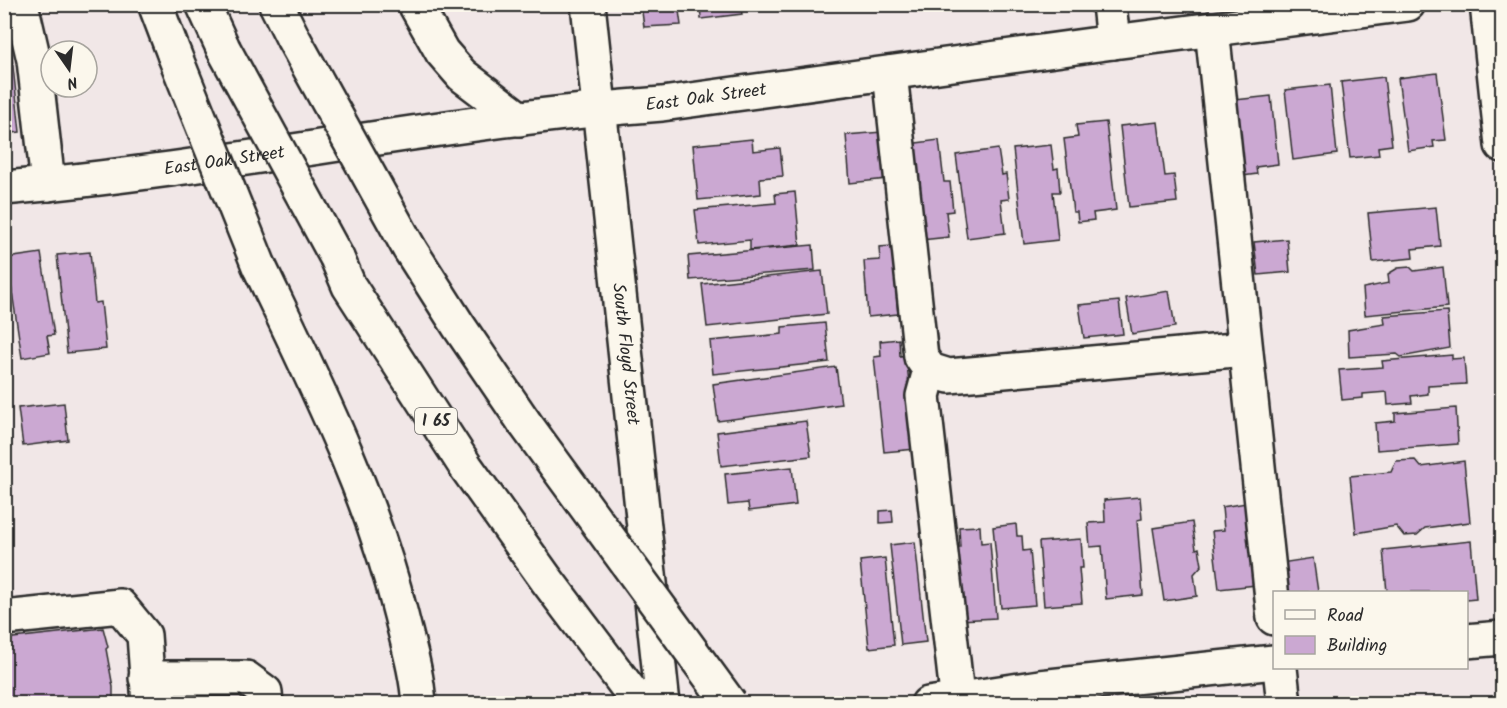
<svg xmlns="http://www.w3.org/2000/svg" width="1507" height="708" viewBox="0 0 1507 708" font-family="Kalam,sans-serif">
	<rect width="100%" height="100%" fill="#f1e7e7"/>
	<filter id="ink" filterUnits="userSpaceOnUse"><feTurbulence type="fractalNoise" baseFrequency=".0167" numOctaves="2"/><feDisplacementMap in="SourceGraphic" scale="12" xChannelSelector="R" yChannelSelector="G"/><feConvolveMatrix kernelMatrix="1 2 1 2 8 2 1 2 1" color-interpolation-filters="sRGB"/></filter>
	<g filter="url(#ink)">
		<!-- building -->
		<g fill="#cba8d2" stroke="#2b2b2b" stroke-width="1.5">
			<polygon points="641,4 678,4 681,25 644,27"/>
			<polygon points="700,4 740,4 742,14 701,19"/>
			<polygon points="4,29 9,29 20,132 4,134"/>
			<polygon points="1437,73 1446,140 1433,141 1434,147 1408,151 1398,78"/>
			<polygon points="1384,77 1392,145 1378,147 1379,155 1350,158 1341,82"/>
			<polygon points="1330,85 1337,154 1293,160 1285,90"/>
			<polygon points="1271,96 1278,164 1256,167 1257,174 1235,177 1226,101"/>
			<polygon points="1106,122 1116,210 1093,213 1094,220 1078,222 1077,212 1073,212 1064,139 1078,137 1076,125"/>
			<polygon points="1158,122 1165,176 1174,175 1177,202 1129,207 1120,126"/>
			<polygon points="882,132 887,179 850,183 846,135"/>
			<polygon points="752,139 753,151 780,148 783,176 760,178 761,194 698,200 693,145"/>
			<polygon points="939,140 944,182 950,182 953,211 946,212 949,237 912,241 901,145"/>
			<polygon points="1051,145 1054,169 1058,168 1060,192 1053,192 1058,240 1024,244 1013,149"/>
			<polygon points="998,149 1002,175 1006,174 1009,199 1001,200 1005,233 967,238 956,155"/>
			<polygon points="795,192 800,245 750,250 750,240 699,245 695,210 776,203 775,194"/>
			<polygon points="1436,207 1440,246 1412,249 1413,258 1373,262 1368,213"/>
			<polygon points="1287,239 1290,272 1258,275 1254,242"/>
			<polygon points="813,245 815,270 690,280 688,256"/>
			<polygon points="892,246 898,314 868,317 864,261 880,260 879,247"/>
			<polygon points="90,252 95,303 101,302 106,349 67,353 57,255"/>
			<polygon points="41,253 54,335 47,336 50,353 22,358 7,258"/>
			<polygon points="1410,267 1414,271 1443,267 1447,307 1365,315 1363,288 1389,283 1388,274 1398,268"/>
			<polygon points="822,271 827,314 707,327 702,284"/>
			<polygon points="1169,291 1175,327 1132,334 1126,298"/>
			<polygon points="1119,301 1123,334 1084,338 1079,305"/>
			<polygon points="1447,311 1450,348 1401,357 1397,354 1349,357 1348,330 1385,324 1384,316"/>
			<polygon points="825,323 829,362 713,374 710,341 782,334 782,327"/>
			<polygon points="899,339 900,356 906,355 916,449 884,452 874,357 881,356 880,341"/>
			<polygon points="1452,355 1452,359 1464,358 1466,384 1428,386 1428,394 1411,396 1412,403 1388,405 1387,392 1363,394 1363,398 1342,400 1339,370 1383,367 1382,361"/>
			<polygon points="836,367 841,404 718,421 713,384"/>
			<polygon points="64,403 68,440 23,446 18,408"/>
			<polygon points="1456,408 1458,444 1377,450 1375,423 1395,421 1395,413"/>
			<polygon points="806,421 811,456 721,466 717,432"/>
			<polygon points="1415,460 1421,467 1464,461 1470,522 1425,528 1417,535 1404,536 1396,526 1356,533 1350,476 1391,472 1396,461"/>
			<polygon points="792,467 796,505 749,511 748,503 728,505 725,474"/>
			<polygon points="1140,497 1142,519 1137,520 1143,595 1106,599 1102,546 1090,547 1088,523 1105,522 1104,500"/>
			<polygon points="1246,503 1256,585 1219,589 1212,531 1224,530 1222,507"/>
			<polygon points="892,510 893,522 880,523 880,511"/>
			<polygon points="1192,522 1196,549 1199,548 1202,565 1194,574 1197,596 1164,601 1153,528"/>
			<polygon points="1016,524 1017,536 1022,536 1023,551 1030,550 1035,605 1001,608 993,527"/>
			<polygon points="980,526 981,543 990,542 996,618 960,620 949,548 960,547 959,527"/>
			<polygon points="1081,539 1083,568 1079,568 1082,603 1044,606 1039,542"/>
			<polygon points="1471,541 1476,599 1466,600 1466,592 1387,592 1383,550"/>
			<polygon points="915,542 926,642 901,645 890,545"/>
			<polygon points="885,558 894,645 869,648 860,561"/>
			<polygon points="1313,558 1318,592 1279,592 1274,564"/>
			<polygon points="103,628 108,647 106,649 113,687 113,704 4,704 4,639"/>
			<polygon points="1353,696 1353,704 1290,704 1290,703"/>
		</g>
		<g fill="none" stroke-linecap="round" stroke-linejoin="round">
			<defs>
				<g id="minor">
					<polyline points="21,4 34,60 48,184"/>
					<path id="s1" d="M588,4L663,704"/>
					<polyline points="1109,4 1113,42"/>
					<polyline points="1487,4 1502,145"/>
					<polyline points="1212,29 1274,618"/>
					<polyline points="890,73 921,357 930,370 949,376 1245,349"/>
					<polyline points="930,370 923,396 958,704"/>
					<polyline points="4,618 120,606 144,635 149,704"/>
					<polyline points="1466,641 1502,638"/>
					<polyline points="1280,668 1284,704"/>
					<polyline points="146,678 246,678 265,692 266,704"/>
					<polyline points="928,704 1040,687 1274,662"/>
				</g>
				<g id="major">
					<path id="s2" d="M4,188C225,169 441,120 662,104L1113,42L1408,4"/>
				</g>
				<g id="highway">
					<polyline points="155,4 174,54"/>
					<polyline points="203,4 223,48"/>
					<polyline points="276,4 293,38"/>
					<polyline points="415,4 442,52 462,75 520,119"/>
					<polyline points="409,248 458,325 524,422"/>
					<polyline points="337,258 349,286 466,467 546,579 640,704"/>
					<path d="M259,266C313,379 371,493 401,615C408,644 417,673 419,704"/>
				</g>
			</defs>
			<!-- minor casing -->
			<use href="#minor" stroke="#2b2b2b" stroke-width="38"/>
			<!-- major casing -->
			<use href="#major" stroke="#2b2b2b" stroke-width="38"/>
			<!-- highway casing -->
			<use href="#highway" stroke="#2b2b2b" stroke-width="38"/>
			<!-- minor -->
			<use href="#minor" stroke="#fbf7ec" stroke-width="33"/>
			<!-- major -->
			<use href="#major" stroke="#fbf7ec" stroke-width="33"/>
			<!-- highway -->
			<use href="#highway" stroke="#fbf7ec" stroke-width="33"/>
			<defs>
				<g id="highway-bridge">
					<polyline points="293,38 409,248"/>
					<polyline points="223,48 337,258"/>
					<polyline points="174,54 259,266"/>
					<polyline points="524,422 730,704"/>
				</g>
			</defs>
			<!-- highway-bridge casing -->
			<use href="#highway-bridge" stroke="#2b2b2b" stroke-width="38" stroke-linecap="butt"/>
			<!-- highway-bridge -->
			<use href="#highway-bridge" stroke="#fbf7ec" stroke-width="33"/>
		</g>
	</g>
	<g text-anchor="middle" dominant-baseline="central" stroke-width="4.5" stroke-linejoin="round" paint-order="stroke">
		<!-- shield labels -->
		<rect fill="#fbf7ec" stroke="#696865" stroke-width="1.5" x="415" y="408" width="42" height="26" rx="4.5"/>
		<g font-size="16" font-weight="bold" fill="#2b2b2b">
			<text x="436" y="421">I 65</text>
		</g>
		<!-- street labels -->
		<g font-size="18" fill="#2b2b2b" stroke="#fbf7ec">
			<text stroke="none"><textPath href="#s2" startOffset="708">East Oak Street</textPath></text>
			<text stroke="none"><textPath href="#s2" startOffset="222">East Oak Street</textPath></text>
			<text stroke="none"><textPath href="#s1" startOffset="352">South Floyd Street</textPath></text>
		</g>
	</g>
	<!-- margin -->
	<rect width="1507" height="708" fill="none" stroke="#fbf7ec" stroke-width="24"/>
	<rect x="12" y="12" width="1483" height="684" fill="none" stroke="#2b2b2b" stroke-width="2" filter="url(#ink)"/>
	<!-- legend -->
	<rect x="1273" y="591" width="195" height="78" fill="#fbf7ec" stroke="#a8a59f" stroke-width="1.5"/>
	<rect x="1285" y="610" width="30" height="9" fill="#fbf7ec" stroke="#a8a59f" stroke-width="1.5"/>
	<text x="1327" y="621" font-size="18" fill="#2b2b2b">Road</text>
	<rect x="1285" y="636" width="30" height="18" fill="#cba8d2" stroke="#a8a59f" stroke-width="1.5"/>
	<text x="1327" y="651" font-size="18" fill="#2b2b2b">Building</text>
	<!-- north arrow -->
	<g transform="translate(69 69) rotate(166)"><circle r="28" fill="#fbf7ec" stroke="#a8a59f" stroke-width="1.5"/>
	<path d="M0-4.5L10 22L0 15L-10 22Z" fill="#2b2b2b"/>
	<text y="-9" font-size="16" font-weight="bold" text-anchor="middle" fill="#2b2b2b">N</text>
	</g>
</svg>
